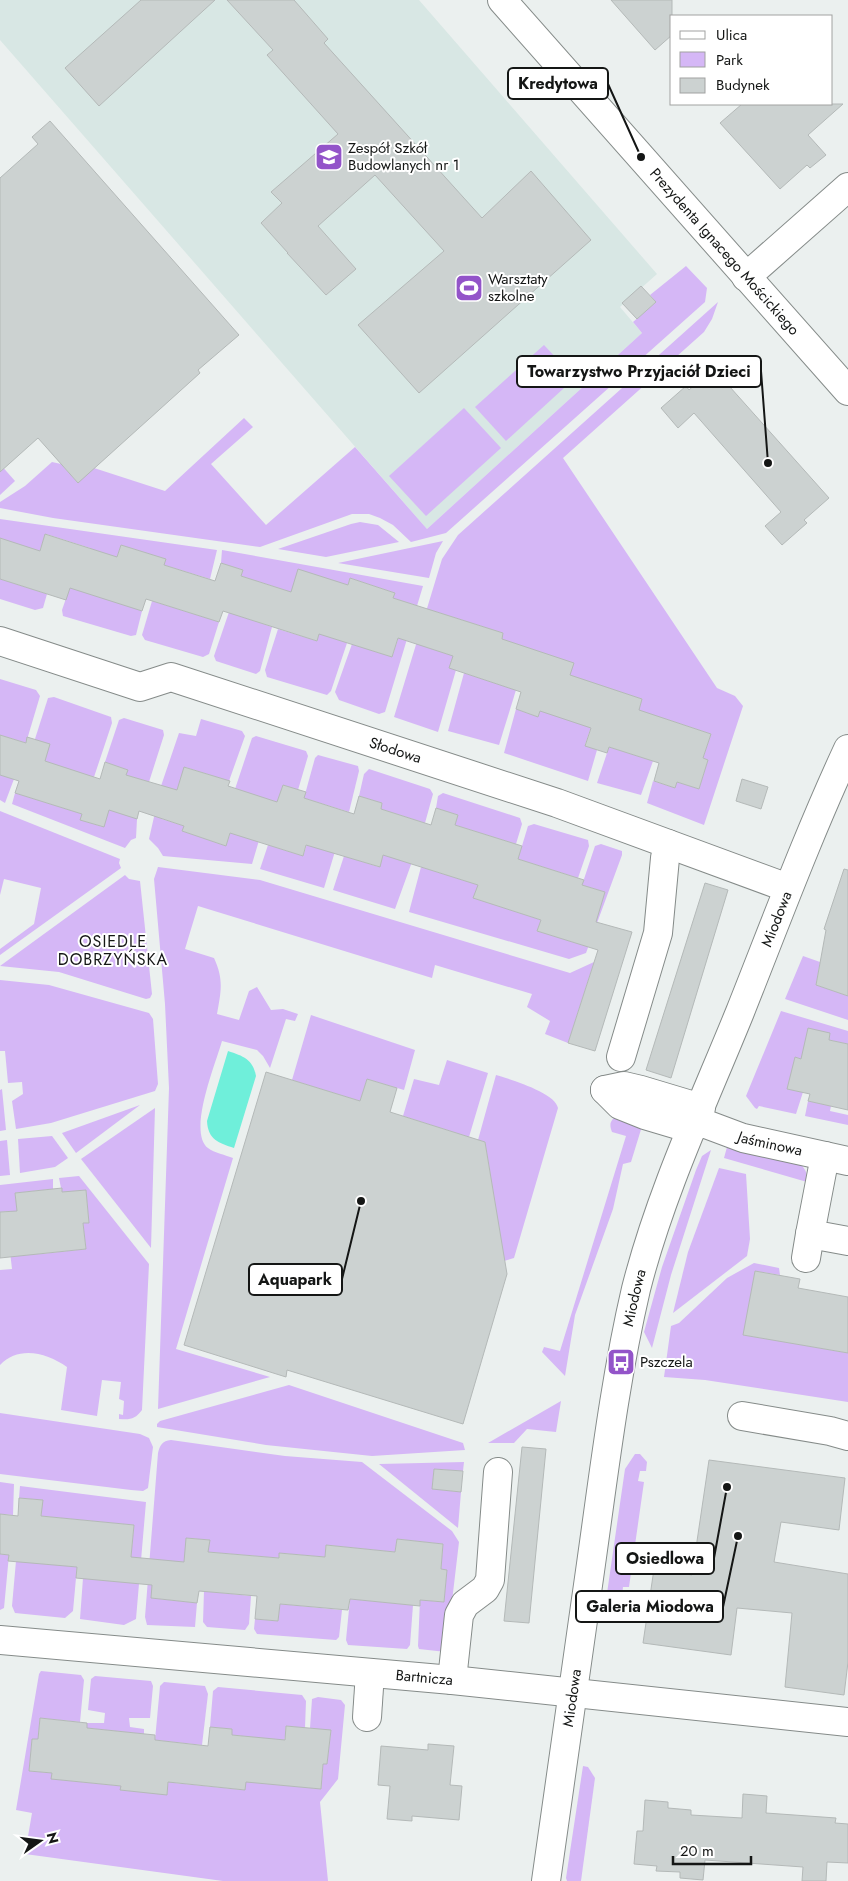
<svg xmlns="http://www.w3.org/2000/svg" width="848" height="1881" viewBox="0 0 848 1881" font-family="Jost,sans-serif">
	<rect width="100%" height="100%" fill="#ebf0ef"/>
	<!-- built -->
	<polygon fill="#d8e7e4" points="0,0 419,0 657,274 620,307 642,333 427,529 0,40"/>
	<!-- green -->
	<g fill="#d5b7f6">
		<polygon points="686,266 707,288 705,302 446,533 411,542 393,525 380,518 369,514 352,514 260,547 53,518 0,508 0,502 25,486 52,462 61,464 77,482 94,468 165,491 244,418 253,427 211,464 266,525 355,447 427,529 642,333 633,322 656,302 650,295"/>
		<polygon points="718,302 712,319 704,332 563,458 717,688 735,696 743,706 704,825 647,803 653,781 675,788 677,782 699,789 708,760 703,758 711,734 666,719 635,722 642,699 497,652 503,633 437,612 426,647 447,654 455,650 456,670 438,732 394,717 442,559 458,535"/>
		<polygon points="544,345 575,378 506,441 475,407"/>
		<polygon points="464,408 501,448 426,516 389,476"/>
		<polygon points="0,464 15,481 0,495"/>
		<polygon points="0,519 217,550 210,579 164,565 165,559 121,545 113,569 90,548 46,534 37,558 0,538"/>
		<polygon points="360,522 378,525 399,542 326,557 278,549 351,524"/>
		<polygon points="443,541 436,553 429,578 338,563"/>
		<polygon points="222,550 423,586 385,712 379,714 339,700 335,692 352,644 392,657 400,633 415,605 393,598 395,593 350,578 342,603 289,599 285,590 241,576 243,570 221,563"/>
		<polygon points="0,579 47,594 43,608 35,610 0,599"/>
		<polygon points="72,581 142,611 136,635 131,636 63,616 62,610"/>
		<polygon points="152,601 219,622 209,654 203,657 145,640 142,635"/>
		<polygon points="229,612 272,627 260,671 256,674 216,661 214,656"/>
		<polygon points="323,621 349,637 331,691 327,695 267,677 265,670 278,629 317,641"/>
		<polygon points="464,673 516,690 499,745 448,731"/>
		<polygon points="0,679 36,690 40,696 26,743 0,735"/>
		<polygon points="54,697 111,717 112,723 94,777 47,770 35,739 48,698"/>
		<polygon points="516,709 538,717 540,711 593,721 585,745 597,750 588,781 504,753"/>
		<polygon points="124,718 163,730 164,735 149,782 126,775 127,770 105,762 119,720"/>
		<polygon points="201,719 242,731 245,736 229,781 185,767 177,790 171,789 162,819 184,826 182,831 226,846 234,822 260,837 252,864 163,856 158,848 149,839 161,786 179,733 196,736"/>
		<polygon points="256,736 306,751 308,756 298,790 283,785 275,808 235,789 252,738"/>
		<polygon points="609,747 653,761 641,795 597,783"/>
		<polygon points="318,755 358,766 359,771 349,812 304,798 315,758"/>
		<polygon points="369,769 430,789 433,794 425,823 381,809 382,803 359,796 364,774"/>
		<polygon points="0,775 14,779 5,803 0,800"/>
		<polygon points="15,793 82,814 81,820 103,827 111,802 137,819 136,838 131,840 125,848 12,804"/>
		<polygon points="443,793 520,818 522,824 516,844 455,825 458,815 436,808 438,796"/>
		<polygon points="0,811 120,859 119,863 121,868 0,955 0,949 34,924 41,888 4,879 0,895"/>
		<polygon points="534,824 588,840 589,846 578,878 518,859 528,826"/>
		<polygon points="311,832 336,848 324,888 260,869 268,845 303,856"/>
		<polygon points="387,844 413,859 395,909 333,890 344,856 379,867"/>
		<polygon points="601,844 622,851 622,855 586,953 569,959 409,912 421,867 478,885 474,898 541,920 537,931 583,945 590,921 595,923 605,892 582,885 595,846"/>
		<path d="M158,867L260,880L570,973L594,962L568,1043L545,1034L550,1021L527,1007L532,994L435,965L432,978L198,906L185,949L214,958C224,980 221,991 217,1014L239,1020L249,991L257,987L271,1010L283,1009L298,1014L295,1021L286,1019L270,1068L263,1056L257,1050L222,1041C216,1063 187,1132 208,1148C214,1153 226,1155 233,1158L176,1349L270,1377L158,1409L169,1088L165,1004L154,879Z"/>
		<polygon points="125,875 129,879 140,881 152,994 150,998 146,999 59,972 0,966"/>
		<polygon points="803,956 820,962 816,985 848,996 848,1020 785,999"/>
		<polygon points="0,980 49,985 149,1013 153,1019 158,1084 155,1091 51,1123 16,1129 12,1101 23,1094 22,1082 8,1083 5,1051 0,1051"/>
		<polygon points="781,1011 848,1031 848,1044 829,1040 830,1033 801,1059 795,1057 788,1089 803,1092 796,1114 759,1106 757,1109 755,1108 746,1096"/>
		<polygon points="311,1015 415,1050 404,1090 367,1079 360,1101 292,1080"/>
		<polygon points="447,1060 488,1073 469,1137 403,1116 414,1079 439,1085"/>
		<path d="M496,1075C510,1079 556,1093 558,1108L514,1258L504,1261L485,1142L478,1140Z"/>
		<polygon points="2,1089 6,1130 0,1131 0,1090"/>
		<polygon points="808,1101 831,1106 830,1111 848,1115 848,1125 805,1116"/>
		<polygon points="140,1105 76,1153 62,1133"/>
		<polygon points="155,1108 151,1248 81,1159"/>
		<path d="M617,1115L643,1123L631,1162L623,1164L613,1209L575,1315L565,1376L542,1352L544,1347L560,1351L626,1136L612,1132C609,1124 610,1121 617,1115Z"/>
		<polygon points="52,1136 68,1158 55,1167 20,1173 18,1139"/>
		<polygon points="7,1140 10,1175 0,1176 0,1141"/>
		<path d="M727,1147L799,1162C805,1169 808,1173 807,1182L724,1158Z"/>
		<polygon points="711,1150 671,1275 652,1348 644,1332 662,1267 696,1170 702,1156"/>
		<polygon points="719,1168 746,1174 750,1239 747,1256 673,1313 688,1252"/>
		<path d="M79,1176L149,1264L142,1410C135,1419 131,1420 119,1419V1414L123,1415L124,1401L119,1399L121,1382L102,1380L97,1416L61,1410L67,1367C47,1353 19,1345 0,1365V1270L12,1269L9,1243L40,1254L86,1249L83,1223L89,1222L86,1190L62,1193L59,1178Z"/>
		<polygon points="53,1179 53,1189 15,1193 18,1218 12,1218 11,1211 0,1212 0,1185"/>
		<polygon points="754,1263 779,1268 780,1275 755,1271 744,1335 848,1353 848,1402 705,1380 664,1377 671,1326 679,1323 727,1278"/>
		<polygon points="289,1385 463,1443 465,1450 372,1456 266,1445 157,1427 157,1424 160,1421"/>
		<polygon points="561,1401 556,1432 527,1429 514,1443 488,1443"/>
		<polygon points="0,1413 140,1434 149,1438 153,1447 148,1488 143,1491 131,1490 0,1474"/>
		<path d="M171,1440L285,1456L362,1462L452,1531L459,1542L446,1652L419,1649L418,1646L420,1600L444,1602L447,1570L441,1569L443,1544L397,1539L395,1552L326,1545L325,1557L280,1553L279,1558L208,1552L210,1540L187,1538L183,1570L155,1560L151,1598L197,1603L195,1627L147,1625L145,1617L158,1453C160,1445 162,1441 171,1440Z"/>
		<polygon points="635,1454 640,1454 647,1462 646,1471 640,1471 638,1481 644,1482 629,1587 623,1587 622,1596 628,1597 626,1611 616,1615 604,1614 625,1469"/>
		<polygon points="464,1462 463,1471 434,1469 432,1489 461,1492 458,1528 379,1464"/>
		<polygon points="0,1482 14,1484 13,1515 0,1514"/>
		<polygon points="20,1486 146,1502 136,1619 124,1625 80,1619 83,1578 131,1557 134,1525 41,1516 42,1500 19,1498"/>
		<polygon points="0,1554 9,1555 4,1608 0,1610"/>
		<polygon points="16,1561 77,1567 73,1611 65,1618 15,1613 12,1606"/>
		<polygon points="204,1591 251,1596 249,1624 245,1630 207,1627 203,1622"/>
		<polygon points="350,1599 413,1605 410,1645 407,1649 348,1645 346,1640"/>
		<polygon points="280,1604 342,1610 339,1637 336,1640 257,1634 254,1629 255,1619 278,1621"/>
		<polygon points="41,1671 81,1675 84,1680 80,1722 40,1718 38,1739 32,1739 29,1771 52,1773 52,1779 121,1786 121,1790 167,1794 169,1776 175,1783 244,1790 247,1770 274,1784 321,1789 323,1764 327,1764 331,1731 310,1728 312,1699 318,1697 341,1700 345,1705 338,1779 320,1802 328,1881 223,1881 25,1854 32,1813 16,1810 39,1674"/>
		<polygon points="95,1676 151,1681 153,1686 150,1718 129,1718 130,1727 144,1729 144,1734 87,1728 87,1723 104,1723 105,1713 88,1710 91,1679"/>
		<polygon points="164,1682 205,1686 208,1694 202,1745 155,1740 160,1686"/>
		<polygon points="218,1687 302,1695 306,1701 305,1728 286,1726 284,1746 278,1740 232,1735 232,1729 210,1727 213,1691"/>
		<polygon points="583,1766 588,1767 595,1778 581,1881 567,1881 566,1878"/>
	</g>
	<!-- water -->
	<path fill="#6fefda" d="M228,1051C243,1056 253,1059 256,1076L234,1148C219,1143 208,1140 207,1121Z"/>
	<!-- building -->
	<g fill="#ccd2d1" stroke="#b4b9b8">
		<polygon points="141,0 215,0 99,106 65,68"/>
		<polygon points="227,0 294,0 328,39 324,43 482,218 531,171 591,240 419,393 358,325 444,251 375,175 318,226 356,269 326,295 287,253 288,253 261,223 282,203 271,192 338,134 267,55 273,50"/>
		<polygon points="611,0 672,0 672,35 655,50"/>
		<polygon points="742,104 843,104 808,135 826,155 810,168 807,165 780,189 720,123"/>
		<polygon points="50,121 239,335 198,370 200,373 78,483 38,438 0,472 0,178 38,144 32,137"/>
		<polygon points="641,286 656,302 637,319 622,303"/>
		<polygon points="713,368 829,498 804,520 807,523 782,545 765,526 781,512 694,413 678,428 661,408 686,386 689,390"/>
		<polygon points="45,534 117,557 121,545 166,559 164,565 215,581 221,563 243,570 241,576 291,592 298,569 348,585 350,578 395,593 393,598 503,633 502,639 574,663 570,675 642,699 639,710 711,734 703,758 708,760 699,789 677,782 675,788 654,781 659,763 609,747 607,753 585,746 591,728 540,711 538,717 516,709 521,692 449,668 453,656 398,638 392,657 319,634 317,641 223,611 219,622 146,599 142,611 70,588 66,600 0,579 0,538 40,551"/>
		<polygon points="0,735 26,743 27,737 50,744 45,761 100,779 105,762 128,770 126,775 177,790 184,767 230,781 228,786 277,802 283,785 306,792 304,798 354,814 359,796 382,803 381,809 431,825 436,808 458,815 455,825 522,846 518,859 584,880 582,885 605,892 596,922 632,932 595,1051 568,1043 598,950 537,931 541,920 473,898 478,885 383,855 380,867 306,845 303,856 230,833 226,846 182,831 184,826 139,811 137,819 109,810 104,827 80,820 82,814 15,793 19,781 0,775"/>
		<polygon points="742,779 768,787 761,809 736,801"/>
		<polygon points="844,869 848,870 848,996 816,985 826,930 824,929"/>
		<polygon points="705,883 728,890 671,1078 646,1070"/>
		<polygon points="808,1028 830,1033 829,1040 848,1044 848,1110 808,1101 810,1094 787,1089 795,1057 801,1059"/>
		<polygon points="266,1072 360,1101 367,1079 397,1088 390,1112 485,1142 507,1274 463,1424 287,1370 286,1377 184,1345"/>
		<polygon points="62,1188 62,1192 86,1190 89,1223 83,1223 86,1249 0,1258 0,1212 17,1211 15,1193"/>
		<polygon points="755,1271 800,1279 798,1288 848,1297 848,1353 743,1335"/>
		<polygon points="522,1447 546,1449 529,1623 504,1621"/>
		<polygon points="709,1460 845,1478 839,1530 781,1522 774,1562 848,1574 848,1662 844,1695 785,1687 792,1613 737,1608 731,1655 643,1643 654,1569 692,1575"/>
		<polygon points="434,1469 463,1471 461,1492 432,1489"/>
		<polygon points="19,1498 43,1500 41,1516 134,1525 131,1557 184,1562 186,1538 210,1540 208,1552 279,1558 279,1553 325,1557 326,1545 395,1552 397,1539 443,1544 441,1569 447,1570 444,1602 420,1600 420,1606 350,1599 348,1610 280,1604 278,1621 255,1619 257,1596 199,1591 197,1603 151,1598 152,1585 76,1578 77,1567 8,1561 9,1555 0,1554 0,1514 18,1516"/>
		<polygon points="40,1718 87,1723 87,1728 155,1735 155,1740 208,1746 210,1727 232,1729 232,1735 285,1740 286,1726 331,1730 327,1764 323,1764 321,1789 246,1782 245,1790 168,1782 167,1795 120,1790 121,1786 51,1779 52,1773 29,1771 32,1739 38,1739"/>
		<polygon points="428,1744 454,1746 450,1785 462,1786 459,1820 412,1816 412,1821 387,1819 390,1786 378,1785 381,1746 428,1750"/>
		<polygon points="743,1794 767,1796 766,1813 836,1818 835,1823 848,1824 848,1863 827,1862 826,1881 802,1881 803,1867 705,1860 703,1880 680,1878 680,1872 656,1871 657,1866 634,1864 637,1831 643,1831 645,1800 668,1802 668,1808 691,1810 691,1815 742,1818"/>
	</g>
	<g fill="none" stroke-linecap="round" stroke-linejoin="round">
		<defs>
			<g id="minor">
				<path id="s1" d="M502,0L848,391"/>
				<polyline points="746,277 848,187"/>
				<path id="s2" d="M0,641L140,687L171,677L557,803L788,888"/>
				<polyline points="621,1057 658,933 665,858 668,844"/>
				<polyline points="605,1090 624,1086 641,1090 701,1108"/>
				<polyline points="605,1090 620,1105 645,1115 692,1129"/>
				<path id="s3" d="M695,1120L743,1138L848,1161"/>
				<polyline points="825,1156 810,1234 848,1241"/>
				<polyline points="806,1258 810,1234"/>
				<polyline points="742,1416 830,1431 848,1436"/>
				<path id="s4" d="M0,1640L452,1680L848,1722"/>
				<polyline points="452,1680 459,1615 465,1604 485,1589 490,1580 498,1472"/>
				<polyline points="367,1717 370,1673"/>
				<path id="s5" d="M546,1881C561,1775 576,1670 591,1564C604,1472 615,1379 636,1289C660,1194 703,1103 740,1012C775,924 808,835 848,749"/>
			</g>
		</defs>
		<!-- minor casing -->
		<use href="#minor" stroke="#858b89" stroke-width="30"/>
		<!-- minor -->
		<use href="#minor" stroke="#fff" stroke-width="28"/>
	</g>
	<!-- icons -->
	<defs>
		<symbol id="school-square" viewBox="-11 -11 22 22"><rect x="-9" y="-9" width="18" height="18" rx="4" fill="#9354c9" stroke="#fff"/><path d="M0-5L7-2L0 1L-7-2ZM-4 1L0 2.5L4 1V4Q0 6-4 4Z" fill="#fff"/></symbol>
		<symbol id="stadium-square" viewBox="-11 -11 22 22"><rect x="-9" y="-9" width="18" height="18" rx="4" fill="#9354c9" stroke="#fff"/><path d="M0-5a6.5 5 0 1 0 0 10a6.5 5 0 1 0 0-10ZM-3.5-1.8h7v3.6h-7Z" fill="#fff"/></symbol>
		<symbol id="bus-square" viewBox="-11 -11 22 22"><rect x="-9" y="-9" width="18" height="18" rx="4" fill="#9354c9" stroke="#fff"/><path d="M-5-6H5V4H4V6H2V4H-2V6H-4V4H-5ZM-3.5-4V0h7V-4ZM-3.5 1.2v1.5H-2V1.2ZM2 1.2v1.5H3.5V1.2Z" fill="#fff"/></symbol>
	</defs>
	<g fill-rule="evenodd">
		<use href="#school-square" x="313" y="141" width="32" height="32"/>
		<use href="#stadium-square" x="453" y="272" width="32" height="32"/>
		<use href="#bus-square" x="605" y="1346" width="32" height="32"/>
	</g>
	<g text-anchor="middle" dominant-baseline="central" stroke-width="4" stroke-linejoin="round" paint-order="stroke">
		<!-- poi labels -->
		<g font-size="15" fill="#141615" stroke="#fff" text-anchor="start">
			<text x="348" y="148">Zespół Szkół<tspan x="348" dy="17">Budowlanych nr 1</tspan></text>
			<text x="488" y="279">Warsztaty<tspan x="488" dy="17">szkolne</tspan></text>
			<text x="640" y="1362">Pszczela</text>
		</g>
		<!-- street labels -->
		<g font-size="15" fill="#141615" stroke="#fff">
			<text stroke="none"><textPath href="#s1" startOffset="336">Prezydenta Ignacego Mościckiego</textPath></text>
			<text stroke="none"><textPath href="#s2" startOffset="416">Słodowa</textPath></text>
			<text stroke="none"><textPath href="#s5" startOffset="995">Miodowa</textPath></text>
			<text stroke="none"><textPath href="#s3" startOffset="79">Jaśminowa</textPath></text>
			<text stroke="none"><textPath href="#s5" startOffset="590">Miodowa</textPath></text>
			<text stroke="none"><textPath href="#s4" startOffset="426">Bartnicza</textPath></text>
			<text stroke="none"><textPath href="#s5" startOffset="185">Miodowa</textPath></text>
		</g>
		<!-- neighbourhood labels -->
		<g font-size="16" letter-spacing="1" fill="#141615" stroke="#fff">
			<text x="113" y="941">OSIEDLE<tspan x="113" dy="18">DOBRZYŃSKA</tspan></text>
		</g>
	</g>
	<!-- callouts -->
	<path fill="none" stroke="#141615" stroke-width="2" d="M641 157L608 84M768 463L761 371M361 1201L342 1279M727 1487L714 1558M738 1536L723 1607"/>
	<g fill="#141615" stroke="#fff" stroke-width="2">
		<circle cx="641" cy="157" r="5"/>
		<circle cx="768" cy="463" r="5"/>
		<circle cx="361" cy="1201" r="5"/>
		<circle cx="727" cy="1487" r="5"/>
		<circle cx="738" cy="1536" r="5"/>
	</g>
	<g fill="#fff" stroke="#141615" stroke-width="2">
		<rect x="508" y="68" width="100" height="31" rx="5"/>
		<rect x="517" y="356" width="244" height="31" rx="5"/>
		<rect x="249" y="1264" width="93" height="31" rx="5"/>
		<rect x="616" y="1543" width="98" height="31" rx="5"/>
		<rect x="576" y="1591" width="147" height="31" rx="5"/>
	</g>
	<g font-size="16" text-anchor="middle" font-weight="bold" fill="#141615">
		<text x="558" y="89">Kredytowa</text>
		<text x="639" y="377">Towarzystwo Przyjaciół Dzieci</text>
		<text x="295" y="1285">Aquapark</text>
		<text x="665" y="1564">Osiedlowa</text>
		<text x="650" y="1612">Galeria Miodowa</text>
	</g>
	<!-- legend -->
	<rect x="670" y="15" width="162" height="90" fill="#ffffff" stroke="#a1a2a1"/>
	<rect x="680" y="31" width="25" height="8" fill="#ffffff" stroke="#a1a2a1"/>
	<text x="716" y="40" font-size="15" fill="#141615">Ulica</text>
	<rect x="680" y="52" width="25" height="15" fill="#d5b7f6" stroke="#a1a2a1"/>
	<text x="716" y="65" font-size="15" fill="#141615">Park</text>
	<rect x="680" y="78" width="25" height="15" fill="#ccd2d1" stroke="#a1a2a1"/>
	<text x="716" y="90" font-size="15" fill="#141615">Budynek</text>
	<!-- north arrow -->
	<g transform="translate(40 1841) rotate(76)" stroke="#ffffff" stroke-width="4" paint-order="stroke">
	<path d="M0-4L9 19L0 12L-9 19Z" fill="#141615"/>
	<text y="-8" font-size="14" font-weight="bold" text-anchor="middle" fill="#141615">N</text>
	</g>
	<!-- scale -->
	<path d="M673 1856v8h78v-8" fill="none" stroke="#141615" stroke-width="2.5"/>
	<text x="680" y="1856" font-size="15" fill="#141615" stroke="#ffffff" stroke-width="4" paint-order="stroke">20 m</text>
</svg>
